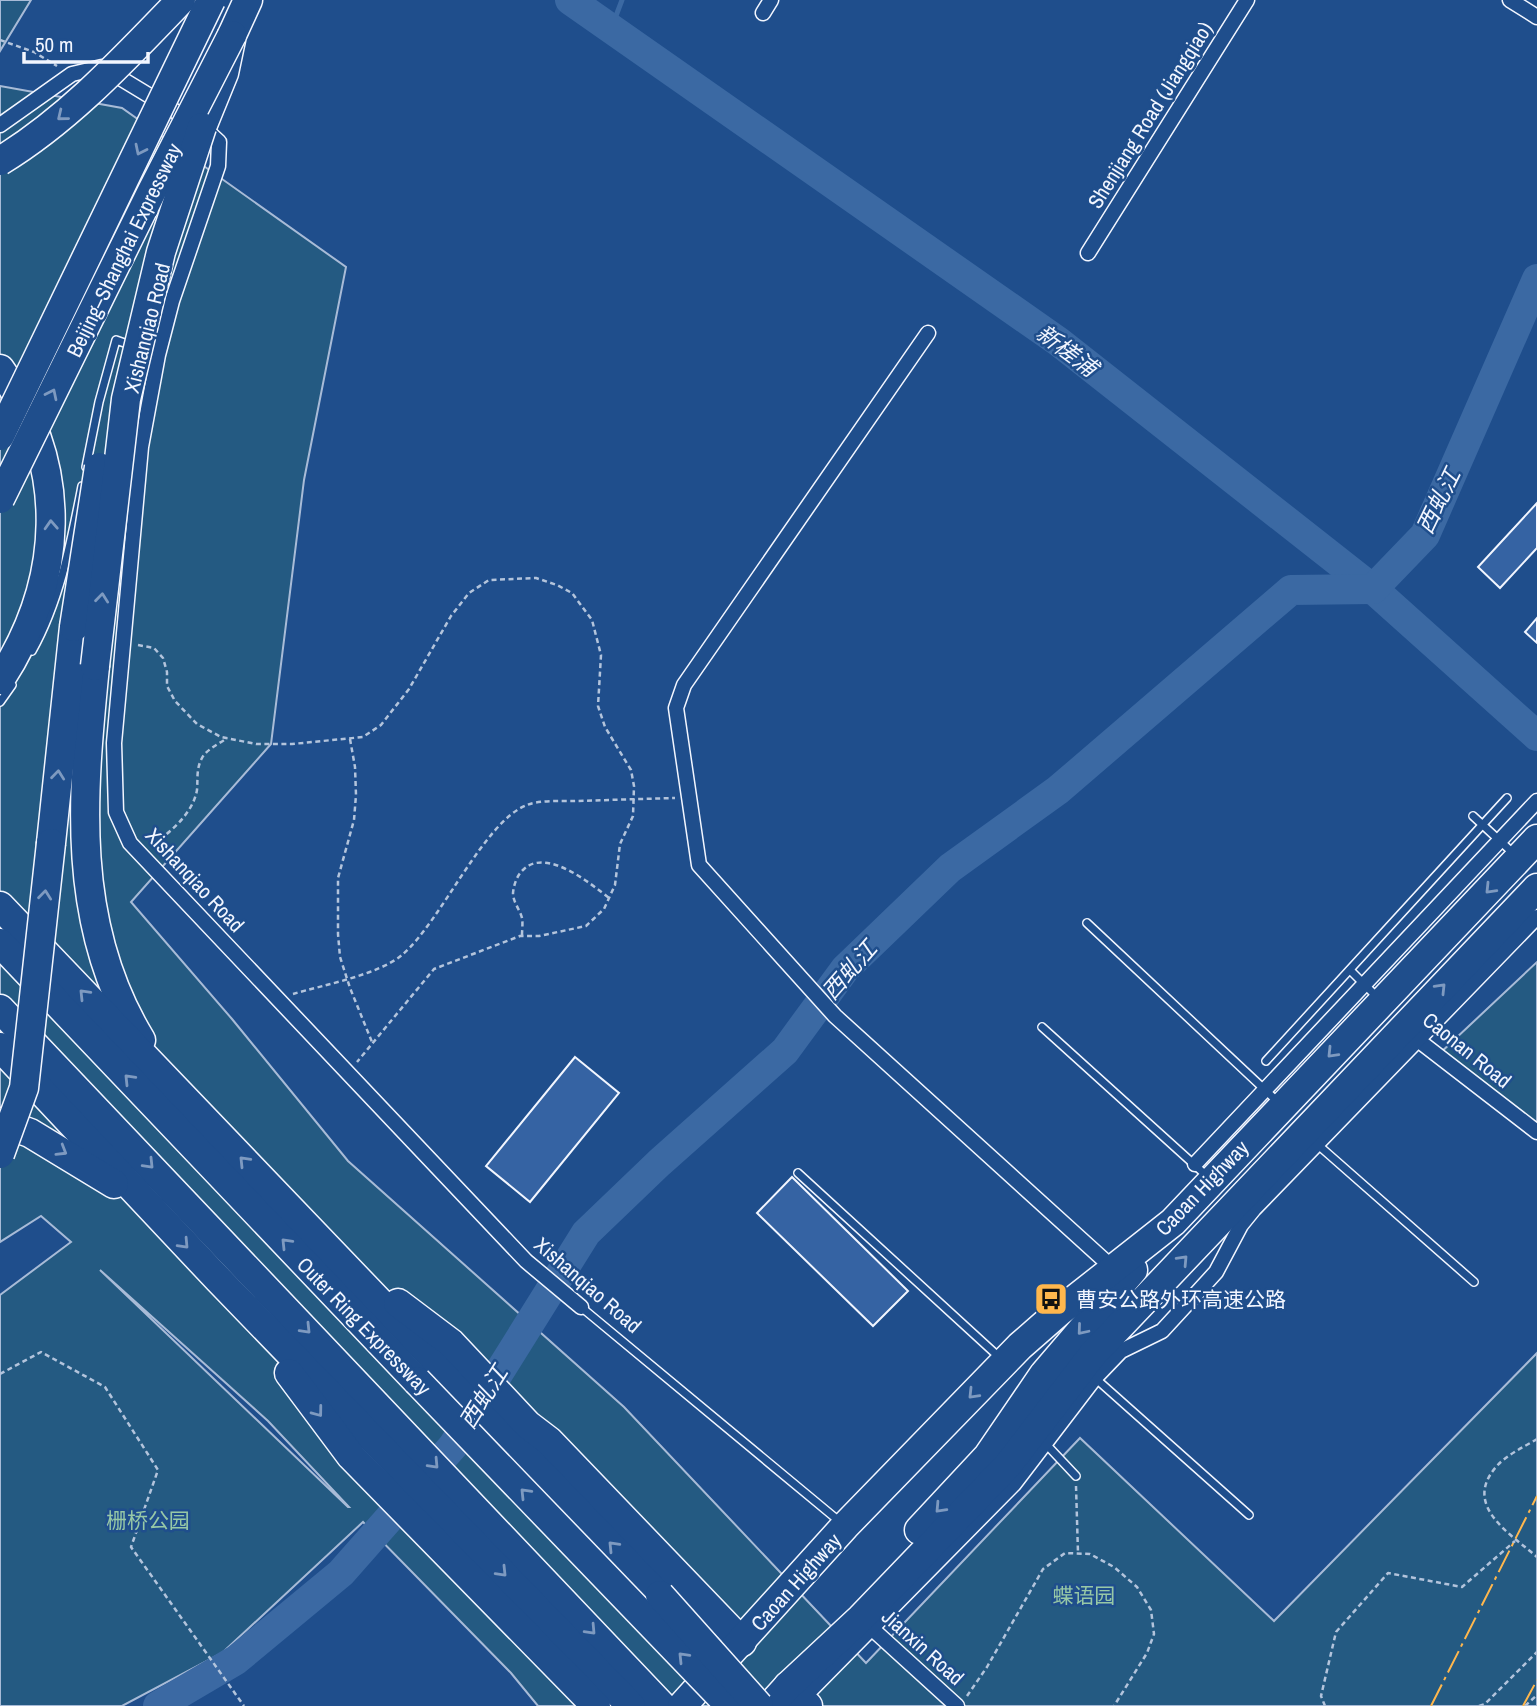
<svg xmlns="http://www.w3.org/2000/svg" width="1537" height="1706" viewBox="0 0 1537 1706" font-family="'Archivo Narrow','Noto Sans SC',sans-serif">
	<rect width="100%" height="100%" fill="#1f4e8c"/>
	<!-- green -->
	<g fill="#245a82" stroke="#a8bbd7" stroke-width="2" fill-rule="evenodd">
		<polygon points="0,0 31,0 0,51"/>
		<path d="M0,86L122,108L346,267L304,480L271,744L131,902L232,1019L348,1161L624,1407L866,1663L1080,1438L1274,1621L1537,1353V1706H538L511,1673L363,1522L222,1653L122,1706H0V1295L71,1242L41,1216L0,1242ZM100,1270L268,1421L349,1507H348Z"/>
		<polygon points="1537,962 1537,1131 1437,1056"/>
	</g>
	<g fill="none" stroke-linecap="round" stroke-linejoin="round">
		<!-- stream -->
		<polyline stroke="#3b69a3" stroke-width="5" points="611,29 622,0"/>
		<!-- river -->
		<g stroke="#3b69a3" stroke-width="30">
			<polyline points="570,0 1059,342 1373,589 1537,736"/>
			<polyline points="158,1706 236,1660 341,1573 453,1446 586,1233 659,1163 785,1051 845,969 950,868 1058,790 1291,590 1373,589 1425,535 1537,279"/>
		</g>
	</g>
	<!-- building -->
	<g fill="#3563a3" stroke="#f2f6ff" stroke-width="2">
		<polygon points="1537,503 1537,548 1500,588 1478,567"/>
		<polygon points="1537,618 1537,643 1525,632"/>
		<polygon points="575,1057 619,1093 530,1202 486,1166"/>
		<polygon points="792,1177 908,1291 873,1326 757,1213"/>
	</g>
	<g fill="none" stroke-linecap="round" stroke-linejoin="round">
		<defs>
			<g id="lane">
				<polyline points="86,467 99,402 116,340 133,346"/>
				<path d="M32,651C60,601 71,542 82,486"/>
				<polyline points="0,702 12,685"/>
				<polyline points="1473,816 1513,853"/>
				<polyline points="1087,923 1279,1103"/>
				<polyline points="1350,970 1379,999"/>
				<polyline points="1042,1027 1208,1177"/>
				<polyline points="1266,1061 1507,798"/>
				<polyline points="1317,1144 1474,1282"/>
				<polyline points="798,1173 999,1357"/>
				<polyline points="581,1307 839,1521"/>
				<polyline points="1094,1377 1249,1515"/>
				<polyline points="1044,1442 1076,1476"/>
			</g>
			<g id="street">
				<polyline points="1510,0 1537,17"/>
				<polyline points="763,13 771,0"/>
				<polyline points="0,125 72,74 102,67 206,130 219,142 218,166 172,301 158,355 141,447 114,743 116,812 130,843 526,1261 581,1307"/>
				<polyline points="1088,253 1247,0"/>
				<polyline points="928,333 684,685 676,708 699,865 835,1016 1115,1270"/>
				<polyline points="1414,1037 1537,1132"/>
				<polyline points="1195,1164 1537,801"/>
				<polyline points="868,1625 957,1706"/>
				<polyline points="799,1702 1014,1484 1095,1378 1121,1351 1162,1331 1185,1306 1216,1272 1241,1225 1254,1209 1537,917"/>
			</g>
			<g id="highway">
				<polyline points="202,127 224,73 232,35 248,0"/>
				<path d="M0,369C71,466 64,582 0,680"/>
				<path d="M95,666C82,795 70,924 141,1040"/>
				<polyline points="51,843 74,627"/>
				<polyline points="0,906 660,1595"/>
				<polyline points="0,943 417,1381"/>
				<polyline points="0,1009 662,1706"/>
				<polyline points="0,1047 218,1279 631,1706"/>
				<polyline points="0,1122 30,1133 114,1184"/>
				<polyline points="398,1303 451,1343 528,1425 549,1441 742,1642"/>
				<polyline points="289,1373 351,1456 596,1706"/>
				<polyline points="919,1530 988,1456 1044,1374 1133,1270"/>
				<polyline points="788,1686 808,1706"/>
				<polyline points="682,1706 845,1526 1020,1346 1060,1311 1173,1222 1537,839"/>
				<polyline points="770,1706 788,1686 861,1618 1008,1465 1093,1354 1537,888"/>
			</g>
		</defs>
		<!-- lane casing -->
		<use href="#lane" stroke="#f2f6ff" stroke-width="10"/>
		<!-- street casing -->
		<use href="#street" stroke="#f2f6ff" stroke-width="17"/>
		<!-- highway casing -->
		<use href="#highway" stroke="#f2f6ff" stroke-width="31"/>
		<!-- path -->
		<g stroke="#b3c4dc" stroke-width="2.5" stroke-dasharray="5 3.5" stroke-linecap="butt">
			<polyline points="0,40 34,52 57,66"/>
			<polyline points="138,645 154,648 163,658 167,672 167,686 175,701 197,724 221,737 256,744 292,744 363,737 381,725 409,689 451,616 469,593 489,580 536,578 557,585 572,593 592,620 601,655 598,706 605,727 631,770 634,786 633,816 620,844 615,885 604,909 586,926 539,936 520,936 434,969 357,1062"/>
			<polyline points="350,739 355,767 356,795 354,820 338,878 338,934 340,957 350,988 372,1042"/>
			<path d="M153,844C171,832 193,813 197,790C198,779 196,769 202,758C207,749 219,744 227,738"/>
			<path d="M522,935C522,930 523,923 522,918C520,910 513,902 513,893C514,884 517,875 524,869C547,848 590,883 609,898"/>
			<path d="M293,994C323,985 378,975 402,955C441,922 484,821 527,805C540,800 560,801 575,801C608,800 642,799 675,798"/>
			<polyline points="0,1374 41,1352 105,1387 158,1470 131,1547 244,1706"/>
			<path d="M1537,1439C1524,1447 1506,1455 1496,1467C1462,1506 1511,1534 1537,1557"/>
			<polyline points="1076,1486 1078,1553"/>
			<polyline points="967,1696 987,1667 1043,1569 1065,1553 1090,1554 1114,1567 1137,1587 1151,1610 1154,1634 1147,1653 1114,1706"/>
			<polyline points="1325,1706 1321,1696 1336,1632 1388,1573 1462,1587 1515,1541"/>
			<polyline points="1479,1706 1485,1704 1537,1652"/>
			<polyline points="1525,1706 1537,1695"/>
		</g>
		<!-- lane -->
		<use href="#lane" stroke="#1f4e8c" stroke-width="7"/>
		<!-- street -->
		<use href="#street" stroke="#1f4e8c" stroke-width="14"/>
		<!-- highway -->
		<use href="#highway" stroke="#1f4e8c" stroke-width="28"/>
		<defs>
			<g id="highway-bridge">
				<path d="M0,161C69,119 125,58 181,0"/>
				<polyline points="0,436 211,0"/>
				<polyline points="0,499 151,193 232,35"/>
				<polyline points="74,627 99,467"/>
				<polyline points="95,666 126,399 161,252 202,127"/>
				<polyline points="0,1154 24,1088 51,843"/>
				<polyline points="417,1381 730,1706"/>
				<polyline points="660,1595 759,1706"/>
			</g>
		</defs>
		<!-- highway-bridge casing -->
		<use href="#highway-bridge" stroke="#f2f6ff" stroke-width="31" stroke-linecap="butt"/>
		<!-- highway-bridge -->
		<use href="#highway-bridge" stroke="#1f4e8c" stroke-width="28"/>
		<!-- power -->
		<g stroke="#ffb74d" stroke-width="2" stroke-dasharray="24 5 3.5 5" stroke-linecap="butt">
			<polyline points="1431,1706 1537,1496"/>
			<polyline points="1523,1706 1537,1680"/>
		</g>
	</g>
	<!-- one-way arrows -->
	<defs><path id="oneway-chevron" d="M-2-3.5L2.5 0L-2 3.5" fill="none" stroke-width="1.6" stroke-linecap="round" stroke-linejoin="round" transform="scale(1.75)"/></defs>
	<g stroke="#7e9ac0">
		<use href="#oneway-chevron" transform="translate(62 116) rotate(141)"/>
		<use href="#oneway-chevron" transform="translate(140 150) rotate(116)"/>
		<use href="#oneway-chevron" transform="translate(52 394) rotate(-64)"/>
		<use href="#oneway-chevron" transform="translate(51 525) rotate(-93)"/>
		<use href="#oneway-chevron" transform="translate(102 598) rotate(-84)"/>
		<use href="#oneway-chevron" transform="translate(58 775) rotate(-84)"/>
		<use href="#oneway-chevron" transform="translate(1490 889) rotate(134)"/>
		<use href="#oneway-chevron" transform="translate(45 895) rotate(-84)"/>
		<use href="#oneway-chevron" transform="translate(1441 988) rotate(-46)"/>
		<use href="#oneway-chevron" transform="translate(84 994) rotate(-134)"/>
		<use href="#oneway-chevron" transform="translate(1332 1053) rotate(134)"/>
		<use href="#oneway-chevron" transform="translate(129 1079) rotate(-134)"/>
		<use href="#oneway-chevron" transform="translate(62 1151) rotate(31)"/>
		<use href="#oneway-chevron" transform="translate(244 1161) rotate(-134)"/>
		<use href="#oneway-chevron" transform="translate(149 1164) rotate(46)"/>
		<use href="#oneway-chevron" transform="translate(286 1243) rotate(-134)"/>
		<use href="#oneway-chevron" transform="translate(184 1244) rotate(47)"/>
		<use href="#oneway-chevron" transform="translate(1183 1260) rotate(-47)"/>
		<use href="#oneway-chevron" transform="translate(306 1329) rotate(46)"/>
		<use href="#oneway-chevron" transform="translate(1082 1330) rotate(130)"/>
		<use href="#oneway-chevron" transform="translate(973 1394) rotate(134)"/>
		<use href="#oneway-chevron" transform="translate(318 1412) rotate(53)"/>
		<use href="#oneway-chevron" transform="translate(434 1464) rotate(47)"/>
		<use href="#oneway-chevron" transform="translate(525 1493) rotate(-134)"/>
		<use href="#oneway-chevron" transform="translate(940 1508) rotate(133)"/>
		<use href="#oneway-chevron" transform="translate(613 1546) rotate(-134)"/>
		<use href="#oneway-chevron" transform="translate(502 1572) rotate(46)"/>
		<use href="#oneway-chevron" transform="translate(591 1630) rotate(47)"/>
		<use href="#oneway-chevron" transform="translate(683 1657) rotate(-134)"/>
	</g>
	<!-- icons -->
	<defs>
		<symbol id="bus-square" viewBox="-11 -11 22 22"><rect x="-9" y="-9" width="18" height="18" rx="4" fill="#ffb74d" stroke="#1f4e8c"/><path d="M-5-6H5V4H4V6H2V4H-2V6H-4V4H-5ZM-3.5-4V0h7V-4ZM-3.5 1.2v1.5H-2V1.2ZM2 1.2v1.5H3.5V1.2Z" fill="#111"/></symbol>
	</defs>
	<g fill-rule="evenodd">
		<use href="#bus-square" x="1032" y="1280" width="38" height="38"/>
	</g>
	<g text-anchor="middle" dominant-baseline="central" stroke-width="5" stroke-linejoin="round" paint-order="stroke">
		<!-- street labels -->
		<g font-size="21" fill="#f2f6ff" stroke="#1f4e8c">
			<text transform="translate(1150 115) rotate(-58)">Shenjiang Road (Jiangqiao)</text>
			<text transform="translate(124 250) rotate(-64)">Beijing–Shanghai Expressway</text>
			<text transform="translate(147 328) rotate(-76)">Xishanqiao Road</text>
			<text transform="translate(195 880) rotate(47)">Xishanqiao Road</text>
			<text transform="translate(1467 1050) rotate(39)">Caonan Road</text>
			<text transform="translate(1202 1188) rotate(-46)">Caoan Highway</text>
			<text transform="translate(588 1285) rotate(41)">Xishanqiao Road</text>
			<text transform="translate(364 1326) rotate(46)">Outer Ring Expressway</text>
			<text transform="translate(796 1582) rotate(-48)">Caoan Highway</text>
			<text transform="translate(923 1647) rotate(42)">Jianxin Road</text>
		</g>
		<!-- poi labels -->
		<g font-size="21" fill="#f2f6ff" stroke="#1f4e8c" text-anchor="start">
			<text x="1076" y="1299">曹安公路外环高速公路</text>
		</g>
		<!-- park labels -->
		<g font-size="21" fill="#97c8a6" stroke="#1f4e8c">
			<text x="148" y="1520">栅桥公园</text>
			<text x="1084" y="1595">蝶语园</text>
		</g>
		<!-- water labels -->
		<g font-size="23" font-style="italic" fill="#f2f6ff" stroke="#1f4e8c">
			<text transform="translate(1067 350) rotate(37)">新槎浦</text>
			<text transform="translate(1438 501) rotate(-64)">西虬江</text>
			<text transform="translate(849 970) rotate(-49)">西虬江</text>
			<text transform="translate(483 1397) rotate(-58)">西虬江</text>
		</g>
	</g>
	<!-- scale -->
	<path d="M24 52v10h124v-10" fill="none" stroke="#f2f6ff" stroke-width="3.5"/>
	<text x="35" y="52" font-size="21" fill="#f2f6ff" stroke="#1f4e8c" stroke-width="5" paint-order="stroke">50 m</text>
</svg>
